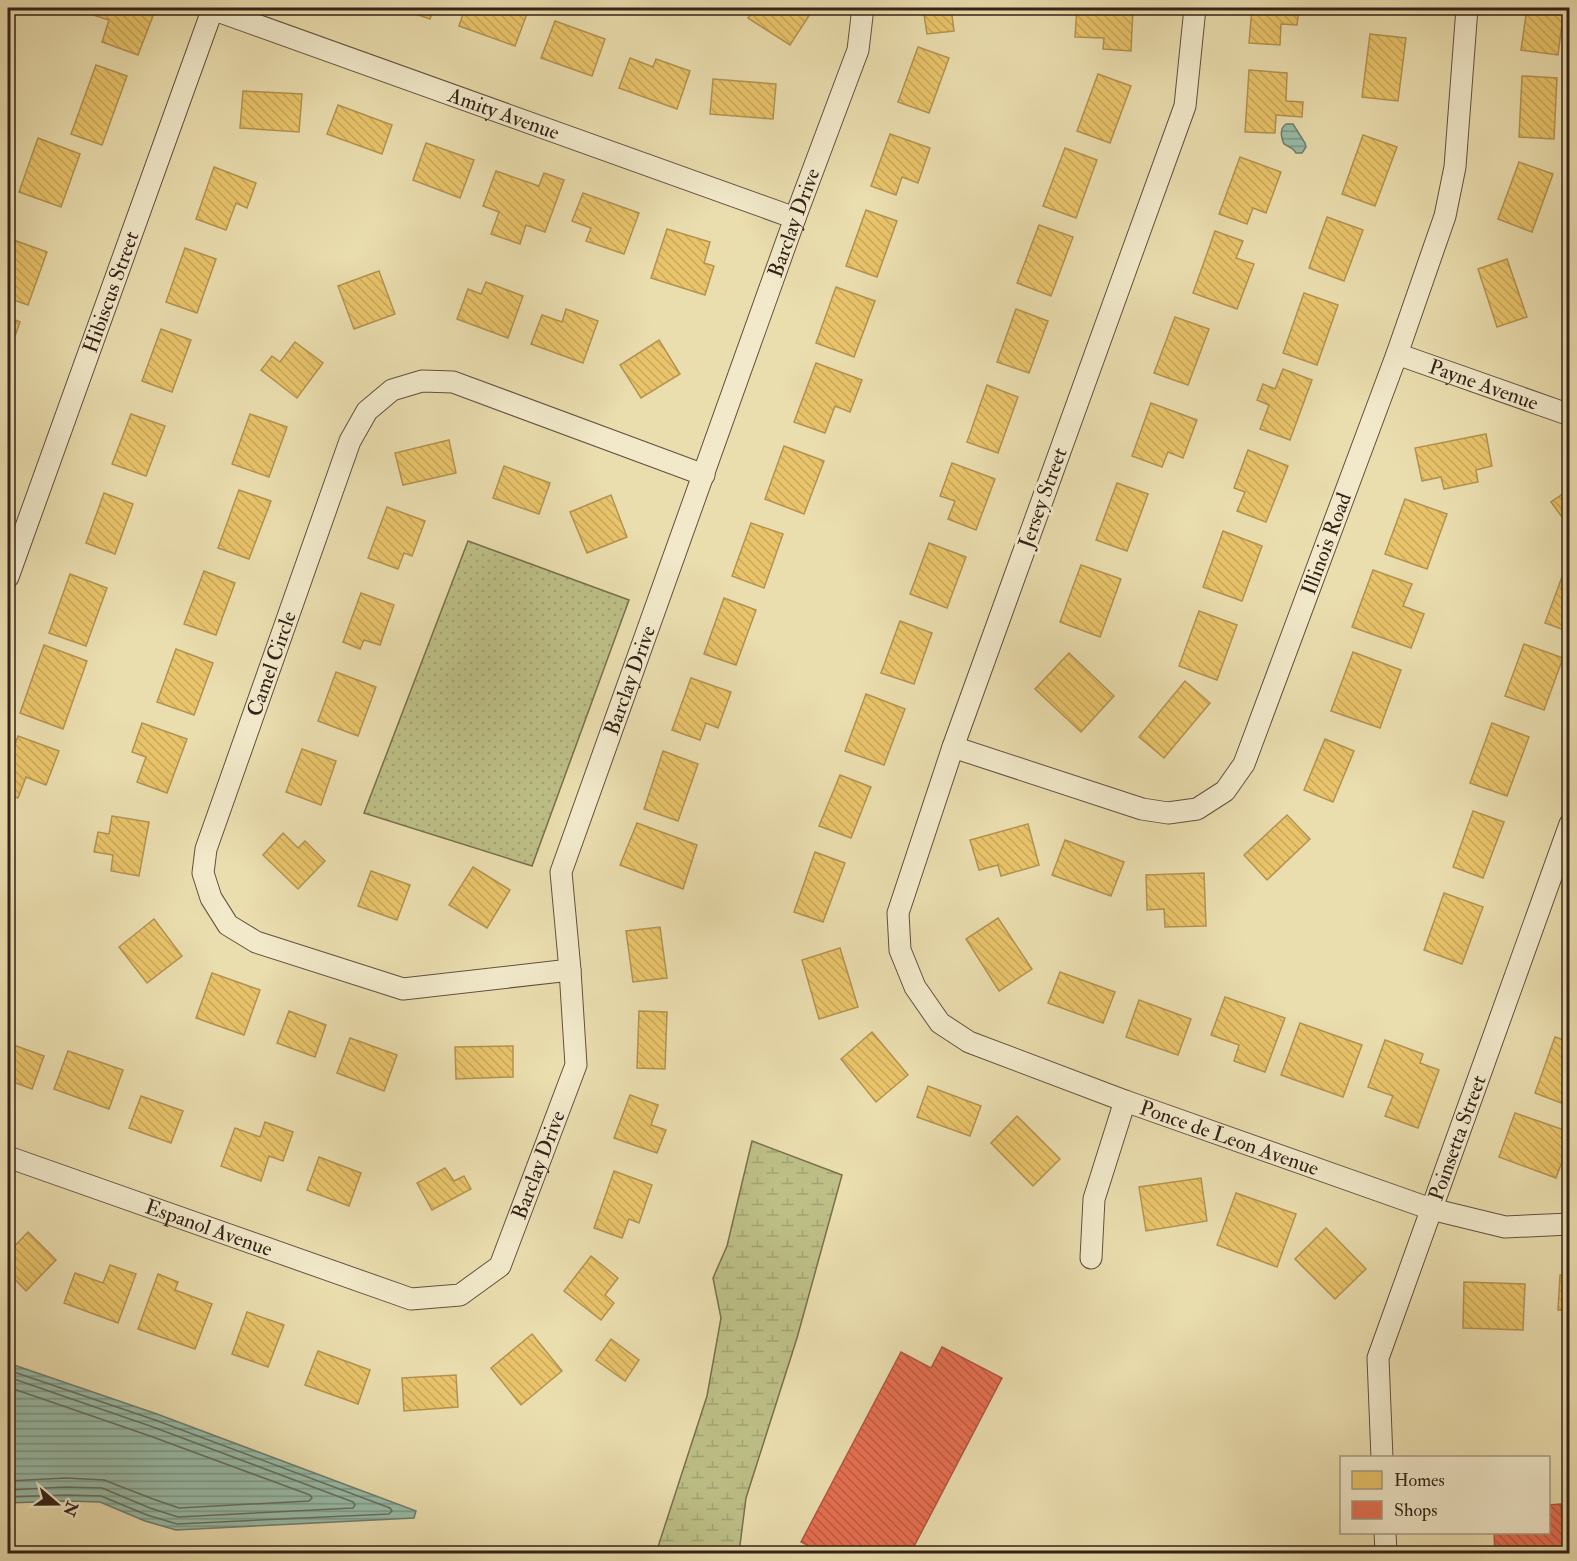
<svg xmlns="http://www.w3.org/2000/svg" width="1577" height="1561" viewBox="0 0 1577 1561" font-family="'IM FELL Double Pica',serif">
	<defs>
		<pattern id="grass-dots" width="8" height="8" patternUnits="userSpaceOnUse" patternTransform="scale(1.5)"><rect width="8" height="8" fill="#bdbf86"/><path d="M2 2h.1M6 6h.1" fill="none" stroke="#a3a473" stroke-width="1.8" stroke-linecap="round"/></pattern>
		<pattern id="wetland-marsh" width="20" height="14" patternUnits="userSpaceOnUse" patternTransform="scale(1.5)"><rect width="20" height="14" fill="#bdbf86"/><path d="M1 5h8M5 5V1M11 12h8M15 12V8" fill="none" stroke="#a3a473"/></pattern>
		<pattern id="water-rules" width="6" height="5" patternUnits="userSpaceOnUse" patternTransform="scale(1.5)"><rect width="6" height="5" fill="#98bca9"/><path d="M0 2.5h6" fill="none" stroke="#7d9889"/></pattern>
		<pattern id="homes-back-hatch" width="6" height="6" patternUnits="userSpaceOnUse" patternTransform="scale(1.5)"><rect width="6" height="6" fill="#e9c46a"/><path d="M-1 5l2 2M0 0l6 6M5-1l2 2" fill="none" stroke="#c8a85b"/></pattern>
		<pattern id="shops-back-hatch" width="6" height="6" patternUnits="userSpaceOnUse" patternTransform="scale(1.5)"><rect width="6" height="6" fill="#e76f51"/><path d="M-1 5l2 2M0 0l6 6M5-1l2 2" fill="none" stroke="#bc5b42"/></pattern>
	</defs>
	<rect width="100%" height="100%" fill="#eaddae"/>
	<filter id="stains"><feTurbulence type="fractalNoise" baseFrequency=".00333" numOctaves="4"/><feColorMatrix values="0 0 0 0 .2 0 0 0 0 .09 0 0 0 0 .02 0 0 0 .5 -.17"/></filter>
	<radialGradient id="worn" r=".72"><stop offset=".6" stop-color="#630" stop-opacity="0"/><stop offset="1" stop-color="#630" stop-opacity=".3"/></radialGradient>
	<!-- grass -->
	<polygon fill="url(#grass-dots)" stroke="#78704f" stroke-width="1.5" points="468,541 629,600 532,866 364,813"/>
	<!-- wetland -->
	<polygon fill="url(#wetland-marsh)" stroke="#78704f" stroke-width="1.5" points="752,1141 842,1175 797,1338 746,1498 739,1553 656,1553 707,1396 721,1318 713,1278 727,1246"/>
	<!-- water -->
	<g fill="url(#water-rules)" stroke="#707e6f" stroke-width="1.5">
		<path d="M1286,124H1293L1305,143L1306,147L1302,153H1296L1293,149L1284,144C1281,137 1279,129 1286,124Z"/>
		<polygon points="8,1363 157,1414 416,1511 414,1518 176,1530 145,1521 100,1502 66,1501 8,1503"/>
	</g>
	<!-- homes -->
	<g fill="url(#homes-back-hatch)" stroke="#b39351" stroke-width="1.5">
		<polygon points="93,8 156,8 138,55 102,42 109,20 90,14"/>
		<polygon points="398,8 434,8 430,19"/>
		<polygon points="465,8 518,8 528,11 515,46 459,26"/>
		<polygon points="755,8 814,8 790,45 748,18"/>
		<polygon points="923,8 951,8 954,31 927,34"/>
		<polygon points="1077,8 1133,8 1131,51 1103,49 1104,38 1075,37"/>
		<polygon points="1252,8 1299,8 1297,25 1281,24 1280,45 1249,43"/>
		<polygon points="1527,8 1564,8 1558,55 1521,50"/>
		<polygon points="555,21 605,39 592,76 541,58"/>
		<polygon points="1370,34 1406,38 1398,101 1362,97"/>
		<polygon points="918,47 949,58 929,113 898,102"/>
		<polygon points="630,58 653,67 656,59 690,71 677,109 619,88"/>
		<polygon points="96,65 127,76 102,145 71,134"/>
		<polygon points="1249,70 1287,73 1286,101 1303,102 1302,117 1276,115 1275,133 1245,132"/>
		<polygon points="1098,74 1131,86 1110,143 1077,131"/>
		<polygon points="1522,76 1557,78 1554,139 1519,137"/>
		<polygon points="713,79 776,84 773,119 710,114"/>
		<polygon points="243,91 302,94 299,132 240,128"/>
		<polygon points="338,105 392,125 382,154 327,134"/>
		<polygon points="890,134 930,148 918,183 902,177 896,195 871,186"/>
		<polygon points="1363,135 1397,147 1375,206 1342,194"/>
		<polygon points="38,138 80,154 61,207 19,192"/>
		<polygon points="426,143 474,160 460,198 413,180"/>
		<polygon points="1065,148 1097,160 1076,218 1043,206"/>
		<polygon points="1240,157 1281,172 1266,213 1253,208 1247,224 1219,214"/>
		<polygon points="1519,162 1553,174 1532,232 1498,219"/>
		<polygon points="214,167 256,183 247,208 236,203 226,230 196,219"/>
		<polygon points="496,171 539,186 544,173 564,180 545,232 526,225 520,244 491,234 499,212 483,206"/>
		<polygon points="583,193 639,213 624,254 586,241 591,228 572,221"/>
		<polygon points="866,210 897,221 877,277 846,266"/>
		<polygon points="1327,217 1363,230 1344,281 1309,268"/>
		<polygon points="1039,225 1073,237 1051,296 1017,283"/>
		<polygon points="667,229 710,242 704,263 714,266 705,295 651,278"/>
		<polygon points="1215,231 1243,241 1236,258 1254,264 1237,309 1193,293"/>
		<polygon points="8,238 47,252 28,305 8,298"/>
		<polygon points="185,248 216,259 197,313 166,302"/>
		<polygon points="1507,259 1527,317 1497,327 1478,269"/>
		<polygon points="379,271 395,314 354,329 338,286"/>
		<polygon points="486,282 523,296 508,338 457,319 468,289 481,294"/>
		<polygon points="836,287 875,301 854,357 816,343"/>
		<polygon points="1304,293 1338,305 1317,365 1283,353"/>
		<polygon points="566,309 598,321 583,363 531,344 542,315 562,322"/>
		<polygon points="1016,309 1048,321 1029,373 997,362"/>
		<polygon points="8,317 20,322 8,356"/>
		<polygon points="1175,317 1209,329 1188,385 1154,373"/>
		<polygon points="161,329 191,340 172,392 142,381"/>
		<polygon points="659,340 680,374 641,398 620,365"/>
		<polygon points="295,342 323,363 297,398 261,370 272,356 280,362"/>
		<polygon points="816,363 862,380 850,412 835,406 825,433 794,422"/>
		<polygon points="1283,369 1312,380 1290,440 1260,429 1269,405 1257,400 1263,384 1275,389"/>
		<polygon points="987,385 1018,397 998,453 967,442"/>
		<polygon points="1151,403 1197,420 1183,458 1168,452 1162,467 1132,456"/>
		<polygon points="131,414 165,426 146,476 112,464"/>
		<polygon points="250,414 287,427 269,477 232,464"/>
		<polygon points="1486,434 1492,466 1476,470 1478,482 1444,489 1441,477 1422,481 1415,448"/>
		<polygon points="449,440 456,473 403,485 395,453"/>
		<polygon points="784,446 824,461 804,514 765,499"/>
		<polygon points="1248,450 1288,466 1266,522 1237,511 1245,492 1234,488"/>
		<polygon points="952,463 995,479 976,530 948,519 955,501 940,496"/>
		<polygon points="504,466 550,483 539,514 493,498"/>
		<polygon points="1117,483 1148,494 1127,551 1096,540"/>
		<polygon points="1570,489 1570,528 1551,502"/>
		<polygon points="239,490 271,501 249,559 218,548"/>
		<polygon points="104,493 133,504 115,554 86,543"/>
		<polygon points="611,495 627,537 587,553 570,512"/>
		<polygon points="1405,499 1447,514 1427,569 1385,554"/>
		<polygon points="387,507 425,521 412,556 404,553 398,569 368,558"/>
		<polygon points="751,523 783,534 764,588 732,576"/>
		<polygon points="1223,531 1262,546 1242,601 1203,587"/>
		<polygon points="929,543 966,557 947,608 910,594"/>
		<polygon points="1081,565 1121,579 1100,637 1060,622"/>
		<polygon points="1566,566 1570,567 1570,632 1545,623"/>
		<polygon points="1373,570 1412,584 1403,606 1424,614 1411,648 1352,627"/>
		<polygon points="204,571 235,583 216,635 184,624"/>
		<polygon points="70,574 107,588 86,646 49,633"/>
		<polygon points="361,593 394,605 380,645 364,640 360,649 343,642"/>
		<polygon points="724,598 756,610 736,665 704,654"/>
		<polygon points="1199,611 1237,625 1217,680 1179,666"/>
		<polygon points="900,621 932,633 914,684 881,673"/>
		<polygon points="1524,644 1563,658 1544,710 1505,696"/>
		<polygon points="44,645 87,661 63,729 20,713"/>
		<polygon points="176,649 213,663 194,715 157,702"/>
		<polygon points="1353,652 1401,670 1380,728 1331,711"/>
		<polygon points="1069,653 1114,696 1081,732 1035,689"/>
		<polygon points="336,672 376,687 358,736 318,721"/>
		<polygon points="691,678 731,692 718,728 706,723 700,740 672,730"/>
		<polygon points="1185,681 1210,703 1164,758 1139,737"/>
		<polygon points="866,694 905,709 884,765 845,751"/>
		<polygon points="142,723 187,739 167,793 137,782 146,757 132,752"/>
		<polygon points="1492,723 1529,737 1507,796 1470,783"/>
		<polygon points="18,736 59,751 46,785 26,777 18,798 8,794 8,764"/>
		<polygon points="1325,739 1354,751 1333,802 1304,790"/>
		<polygon points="302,749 336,761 321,805 286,792"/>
		<polygon points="663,751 698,764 678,821 644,809"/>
		<polygon points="840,775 871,787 851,838 819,826"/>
		<polygon points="1473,811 1504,822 1483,878 1453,867"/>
		<polygon points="1287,815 1310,839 1267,880 1244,855"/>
		<polygon points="112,816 149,822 139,876 111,871 113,855 94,852 98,832 109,834"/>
		<polygon points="637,823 697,845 683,889 620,865"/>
		<polygon points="1028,824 1039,865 1001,876 998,865 979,870 970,840"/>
		<polygon points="283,833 298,848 305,841 325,861 298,889 263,855"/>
		<polygon points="1065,840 1124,862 1111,896 1052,875"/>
		<polygon points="815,852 845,863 823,922 794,912"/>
		<polygon points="8,864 14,867 8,885"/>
		<polygon points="473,867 510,890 487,928 449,905"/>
		<polygon points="371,871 410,885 397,920 358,906"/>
		<polygon points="1204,873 1206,926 1165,927 1164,909 1147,910 1146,875"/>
		<polygon points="1444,893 1483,907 1462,964 1424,950"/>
		<polygon points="998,918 1032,969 999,991 966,939"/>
		<polygon points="154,919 182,956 147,983 119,947"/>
		<polygon points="660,927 667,978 633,982 626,931"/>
		<polygon points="840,948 858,1007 819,1019 802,960"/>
		<polygon points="1060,972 1115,992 1103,1023 1048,1003"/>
		<polygon points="212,973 260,990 244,1035 196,1018"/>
		<polygon points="1225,997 1285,1018 1265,1072 1234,1061 1239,1045 1211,1035"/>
		<polygon points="1139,1000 1191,1019 1178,1055 1126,1037"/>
		<polygon points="289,1011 326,1025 315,1057 277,1043"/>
		<polygon points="639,1011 667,1012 665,1069 637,1068"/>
		<polygon points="1300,1023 1362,1045 1343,1097 1281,1075"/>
		<polygon points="872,1032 908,1075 876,1102 841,1059"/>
		<polygon points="1555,1037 1570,1042 1569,1106 1535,1093"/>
		<polygon points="350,1038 397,1055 384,1091 337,1073"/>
		<polygon points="1385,1040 1423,1054 1420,1063 1439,1070 1418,1128 1385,1116 1393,1096 1368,1087"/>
		<polygon points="8,1043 44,1056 32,1089 8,1080"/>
		<polygon points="513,1046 513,1077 456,1079 455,1047"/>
		<polygon points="68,1051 123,1070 109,1109 54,1089"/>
		<polygon points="928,1086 981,1106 970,1136 917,1117"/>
		<polygon points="630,1095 658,1105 651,1125 666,1130 657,1153 614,1138"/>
		<polygon points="141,1096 183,1111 171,1143 129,1128"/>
		<polygon points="1515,1113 1570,1132 1570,1140 1556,1178 1499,1157"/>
		<polygon points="1017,1116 1060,1159 1033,1186 991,1143"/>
		<polygon points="265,1122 293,1132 283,1161 269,1156 261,1181 221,1166 235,1128 260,1137"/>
		<polygon points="319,1157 361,1173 349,1206 307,1190"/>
		<polygon points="445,1168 454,1181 464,1176 471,1189 432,1210 417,1183"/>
		<polygon points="614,1171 652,1185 639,1223 629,1219 622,1238 594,1228"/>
		<polygon points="1201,1178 1207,1221 1146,1231 1139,1187"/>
		<polygon points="1236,1193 1296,1214 1277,1267 1217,1245"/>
		<polygon points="1326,1228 1366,1269 1335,1299 1295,1259"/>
		<polygon points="28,1232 56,1260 26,1291 8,1272 8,1253"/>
		<polygon points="591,1256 618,1278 605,1295 614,1303 601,1320 564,1291"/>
		<polygon points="110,1265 136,1274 118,1323 64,1303 75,1273 103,1283"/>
		<polygon points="158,1274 178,1282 175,1290 212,1304 195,1349 138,1329"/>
		<polygon points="1560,1275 1570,1275 1570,1311 1558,1310"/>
		<polygon points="1464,1282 1525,1284 1523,1330 1463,1328"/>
		<polygon points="247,1312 284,1325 268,1367 232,1354"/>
		<polygon points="532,1334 562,1371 521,1405 491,1368"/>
		<polygon points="611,1339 639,1360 625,1381 596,1360"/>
		<polygon points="318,1351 370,1370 358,1404 305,1385"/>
		<polygon points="456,1375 458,1407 404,1411 402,1378"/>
	</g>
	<!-- shops -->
	<g fill="url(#shops-back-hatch)" stroke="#b15840" stroke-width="1.5">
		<polygon points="942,1347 1002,1378 910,1554 824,1554 801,1542 901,1352 931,1368"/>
		<polygon points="1561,1504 1564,1554 1495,1554 1494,1532 1548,1532 1548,1505"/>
	</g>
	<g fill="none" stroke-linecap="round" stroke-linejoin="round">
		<!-- shore -->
		<g stroke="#666f60" stroke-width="1.5">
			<polyline points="8,1370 155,1420 390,1508 392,1511 389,1514 177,1524 147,1515 101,1496 66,1495 8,1497"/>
			<polyline points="8,1377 153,1427 353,1502 355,1505 353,1508 178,1517 150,1508 102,1488 66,1487 8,1490"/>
			<polyline points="8,1387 150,1436 310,1495 312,1498 309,1501 179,1508 153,1499 104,1480 66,1478 8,1481"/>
		</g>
		<defs>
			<g id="street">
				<path id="s1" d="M1195,8L1185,106L953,747L898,913L900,950L915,987L940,1023L969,1042L1125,1101L1431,1209L1505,1227L1570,1224"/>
				<path id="s2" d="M212,9L795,218"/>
				<path id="s3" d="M1397,354L1570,415"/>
				<path id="s4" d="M8,577L213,8"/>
				<path id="s5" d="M953,747L1142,809L1168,813L1197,809L1225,791L1244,764L1397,354L1445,216L1455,167L1467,8"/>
				<path id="s6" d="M570,970L403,989L256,942L228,925L211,898L203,873L206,849L350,441L367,411L392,390L422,381L453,382L704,475"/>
				<path id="s7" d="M8,1157L411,1299L460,1295L500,1266L576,1065L570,970L561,872L795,218L858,50L862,16L860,8"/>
				<polyline points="1091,1258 1094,1199 1125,1101"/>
				<path id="s8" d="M1382,1458L1378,1358L1570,824"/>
				<polyline points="1385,1532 1386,1554"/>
			</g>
		</defs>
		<!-- street casing -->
		<use href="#street" stroke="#62513e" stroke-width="23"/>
		<!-- street -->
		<use href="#street" stroke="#f1e9ca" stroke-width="21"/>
	</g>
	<g text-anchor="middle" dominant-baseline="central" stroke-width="6" stroke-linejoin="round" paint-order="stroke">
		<!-- street labels -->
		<g font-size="21" fill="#342218" stroke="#f1e9ca">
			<text stroke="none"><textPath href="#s2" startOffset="310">Amity Avenue</textPath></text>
			<text stroke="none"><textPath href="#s7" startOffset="1624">Barclay Drive</textPath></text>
			<text stroke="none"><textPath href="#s4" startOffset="303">Hibiscus Street</textPath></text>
			<text stroke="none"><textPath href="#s3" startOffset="92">Payne Avenue</textPath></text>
			<text transform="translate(1043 498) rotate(-70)">Jersey Street</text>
			<text stroke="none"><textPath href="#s5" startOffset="556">Illinois Road</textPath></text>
			<text stroke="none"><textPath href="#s6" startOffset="634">Camel Circle</textPath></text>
			<text stroke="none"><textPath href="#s7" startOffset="1138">Barclay Drive</textPath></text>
			<text stroke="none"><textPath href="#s1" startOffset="1388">Ponce de Leon Avenue</textPath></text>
			<text stroke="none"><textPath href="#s8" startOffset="334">Poinsetta Street</textPath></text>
			<text stroke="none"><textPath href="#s7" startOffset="634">Barclay Drive</textPath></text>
			<text stroke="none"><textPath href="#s7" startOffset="213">Espanol Avenue</textPath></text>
		</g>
	</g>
	<!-- margin -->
	<rect width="1577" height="1561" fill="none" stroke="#eaddae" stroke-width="30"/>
	<rect x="9" y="9" width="1559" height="1543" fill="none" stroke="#342218" stroke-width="3"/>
	<rect x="15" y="15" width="1547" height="1531" fill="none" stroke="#342218" stroke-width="1.5"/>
	<!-- legend -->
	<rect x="1340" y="1456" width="210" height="78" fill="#f1e9ca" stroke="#a59983" stroke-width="1.5"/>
	<rect x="1352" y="1471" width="30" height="18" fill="#e9c46a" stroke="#a59983" stroke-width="1.5"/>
	<text x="1394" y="1486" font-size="18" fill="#342218">Homes</text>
	<rect x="1352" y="1501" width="30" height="18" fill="#e76f51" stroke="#a59983" stroke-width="1.5"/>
	<text x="1394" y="1516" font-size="18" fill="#342218">Shops</text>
	<!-- north arrow -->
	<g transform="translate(57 1504) rotate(110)" stroke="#f1e9ca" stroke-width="4.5" paint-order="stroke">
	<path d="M0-4.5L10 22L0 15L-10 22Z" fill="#342218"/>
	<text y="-9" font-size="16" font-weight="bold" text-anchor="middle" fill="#342218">N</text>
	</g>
	<rect width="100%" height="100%" filter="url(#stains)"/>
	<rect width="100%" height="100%" fill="url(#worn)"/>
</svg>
